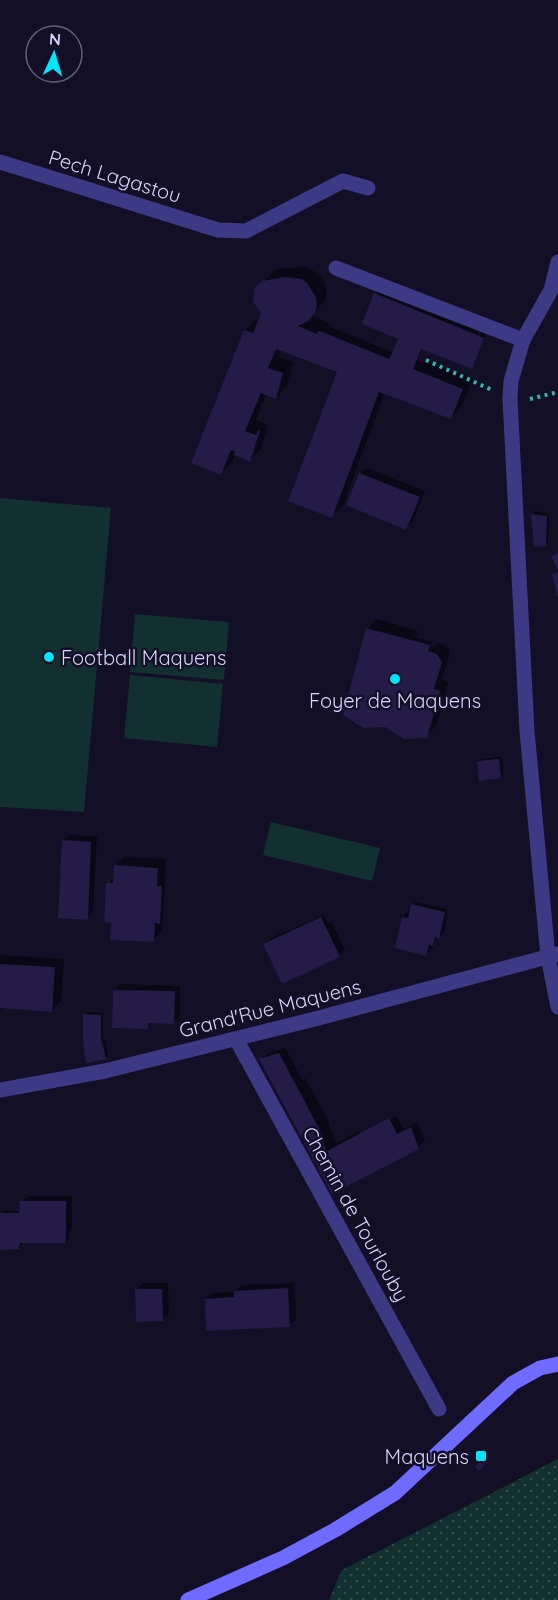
<svg xmlns="http://www.w3.org/2000/svg" width="558" height="1600" viewBox="0 0 558 1600" font-family="Quicksand,sans-serif">
	<defs>
		<pattern id="grass-dots" width="8" height="8" patternUnits="userSpaceOnUse" patternTransform="scale(1.5)"><rect width="8" height="8" fill="#12302f"/><path d="M2 2h.1M6 6h.1" fill="none" stroke="#344d4e" stroke-width="1.8" stroke-linecap="round"/></pattern>
	</defs>
	<rect width="100%" height="100%" fill="#130f26"/>
	<!-- grass -->
	<polygon fill="url(#grass-dots)" points="558,1459 558,1600 329,1600 342,1570"/>
	<!-- park -->
	<g fill="#12302f">
		<polygon points="0,498 111,508 84,812 0,807"/>
		<polygon points="135,614 229,622 224,680 130,672"/>
		<polygon points="130,675 223,684 217,747 124,738"/>
		<polygon points="271,822 380,848 372,881 263,855"/>
	</g>
	<!-- shadow -->
	<g fill="#0007" fill-rule="evenodd">
		<path d="M305,267L318,273L323,278L327,293L326,300L311,316L329,323L328,326L394,353L399,340L376,294L385,285L486,327L483,334L486,335L471,367L422,347L417,360L473,378L462,406L451,417L385,392L343,505L332,516L339,371L281,349L279,357L293,362L287,386L276,397L266,394L256,420L268,425L261,449L250,460L235,454L232,462L221,473L245,331L256,319L259,321L263,312L255,290L275,270L282,268ZM480,328L483,329L472,356H469Z"/>
		<polygon points="366,468 425,491 412,522 406,528 360,474"/>
		<polygon points="535,511 549,514 548,542 545,545 535,545 533,514"/>
		<polygon points="377,619 418,631 416,638 432,642 430,646 434,647 438,643 446,645 450,652 442,680 448,682 437,724 427,736 345,713 368,628"/>
		<polygon points="502,757 503,774 501,777 478,761 481,759"/>
		<polygon points="69,835 97,836 93,912 87,918 63,841"/>
		<polygon points="124,857 166,859 162,931 153,940 112,921 108,884 114,877 115,866"/>
		<polygon points="415,902 447,909 445,931 439,937 437,936 432,948 426,954 403,917"/>
		<polygon points="324,915 328,924 332,922 345,950 339,956 265,944 271,938"/>
		<polygon points="0,955 64,959 61,1001 52,1010 3,1006 0,1010"/>
		<polygon points="120,984 180,986 180,1016 173,1022 150,1022 147,1027 114,990"/>
		<polygon points="87,1012 103,1013 103,1039 105,1039 108,1055 105,1058 84,1015"/>
		<polygon points="285,1048 302,1080 305,1078 330,1124 329,1125 337,1143 359,1131 360,1135 396,1116 395,1113 404,1129 417,1122 425,1141 418,1147 332,1192 261,1060 267,1054"/>
		<polygon points="28,1196 72,1196 72,1228 69,1232 69,1239 66,1242 25,1242 19,1248 1,1214 4,1211 21,1211 21,1202"/>
		<polygon points="143,1283 168,1283 169,1314 162,1320 137,1289"/>
		<polygon points="294,1283 296,1319 289,1325 206,1299 212,1293 235,1292 242,1285"/>
	</g>
	<!-- building -->
	<g fill="#241b47">
		<polygon points="285,277 301,279 307,283 316,297 317,305 315,313 308,321 298,326 317,334 318,331 320,331 389,359 398,339 362,324 374,293 484,338 472,369 421,349 413,369 463,389 451,419 379,392 332,518 288,501 337,372 276,349 268,368 283,373 276,399 261,393 245,431 256,435 258,430 260,431 250,462 234,455 235,451 231,450 221,475 191,463 244,330 253,333 261,313 253,301 254,289 262,281"/>
		<polygon points="359,473 420,497 406,530 346,505"/>
		<polygon points="531,514 547,516 546,546 534,547"/>
		<polygon points="558,553 558,571 551,556"/>
		<polygon points="558,572 558,596 557,596 552,574"/>
		<polygon points="366,628 430,645 428,651 437,654 442,662 434,689 440,691 427,738 404,739 385,727 363,728 343,715"/>
		<polygon points="499,759 501,778 479,781 477,761"/>
		<polygon points="62,840 91,842 88,920 58,918"/>
		<polygon points="114,865 158,868 157,886 162,886 160,924 155,923 154,942 110,940 111,923 104,922 106,883 113,883"/>
		<polygon points="411,904 445,912 439,939 435,937 433,946 429,945 426,956 395,948 402,917 408,918"/>
		<polygon points="321,917 340,957 282,984 263,944"/>
		<polygon points="0,964 55,967 52,1012 0,1008"/>
		<polygon points="113,990 175,991 174,1024 148,1023 148,1029 112,1028"/>
		<polygon points="83,1014 101,1015 101,1041 102,1041 106,1059 86,1063 83,1040"/>
		<polygon points="279,1053 322,1134 320,1135 327,1151 389,1118 397,1134 411,1127 419,1149 332,1194 259,1059"/>
		<polygon points="20,1201 66,1201 66,1243 20,1243 19,1249 0,1250 0,1213 19,1213"/>
		<polygon points="288,1288 290,1327 206,1331 205,1299 234,1297 234,1291"/>
		<polygon points="135,1289 162,1289 163,1321 136,1322"/>
		<polygon points="482,1459 486,1463 479,1471 475,1467"/>
	</g>
	<g fill="none" stroke-linecap="round" stroke-linejoin="round">
		<!-- path -->
		<g stroke="#2fb8b0" stroke-width="4" stroke-dasharray="3 4.5" stroke-linecap="butt">
			<polyline points="426,360 492,390"/>
			<polyline points="530,399 558,392"/>
		</g>
		<!-- service -->
		<g stroke="#3d3a85" stroke-width="15">
			<polyline points="0,162 218,230 246,231 343,181 368,188"/>
			<polyline points="336,268 523,340"/>
			<polyline points="236,1039 439,1409"/>
		</g>
		<!-- minor -->
		<g stroke="#3d3a85" stroke-width="15">
			<polyline points="558,262 551,290 523,340 511,381 510,399 527,731 548,957 558,1007"/>
			<polyline points="0,1090 105,1071 315,1019 558,954"/>
		</g>
		<!-- secondary -->
		<polyline stroke="#6f6bff" stroke-width="15" points="188,1600 283,1558 335,1530 395,1493 513,1383 540,1368 558,1364"/>
	</g>
	<!-- markers -->
	<g fill="#00e5ff" stroke="#130f26" stroke-width="2">
		<circle cx="49" cy="657" r="6"/>
		<circle cx="395" cy="679" r="6"/>
		<rect x="475" y="1450" width="12" height="12" rx="3"/>
	</g>
	<g text-anchor="middle" dominant-baseline="central" stroke-width="5" stroke-linejoin="round" paint-order="stroke">
		<!-- street labels -->
		<g font-size="20" fill="#d9d4ff" stroke="#130f26">
			<text transform="translate(115 176) rotate(17)">Pech Lagastou</text>
			<text transform="translate(270 1008) rotate(-14)">Grand'Rue Maquens</text>
			<text transform="translate(356 1214) rotate(61)">Chemin de Tourlouby</text>
		</g>
		<!-- poi labels -->
		<g font-size="20" fill="#d9d4ff" stroke="#130f26" text-anchor="start">
			<text x="61" y="657">Football Maquens</text>
			<text x="395" y="700" text-anchor="middle">Foyer de Maquens</text>
			<text x="469" y="1456" text-anchor="end">Maquens</text>
		</g>
	</g>
	<!-- north arrow -->
	<g transform="translate(54 54) rotate(4)"><circle r="28" fill="#130f26" stroke="#625e7d" stroke-width="1.5"/>
	<path d="M0-4.5L10 22L0 15L-10 22Z" fill="#00e5ff"/>
	<text y="-9" font-size="16" font-weight="bold" text-anchor="middle" fill="#d9d4ff">N</text>
	</g>
</svg>
